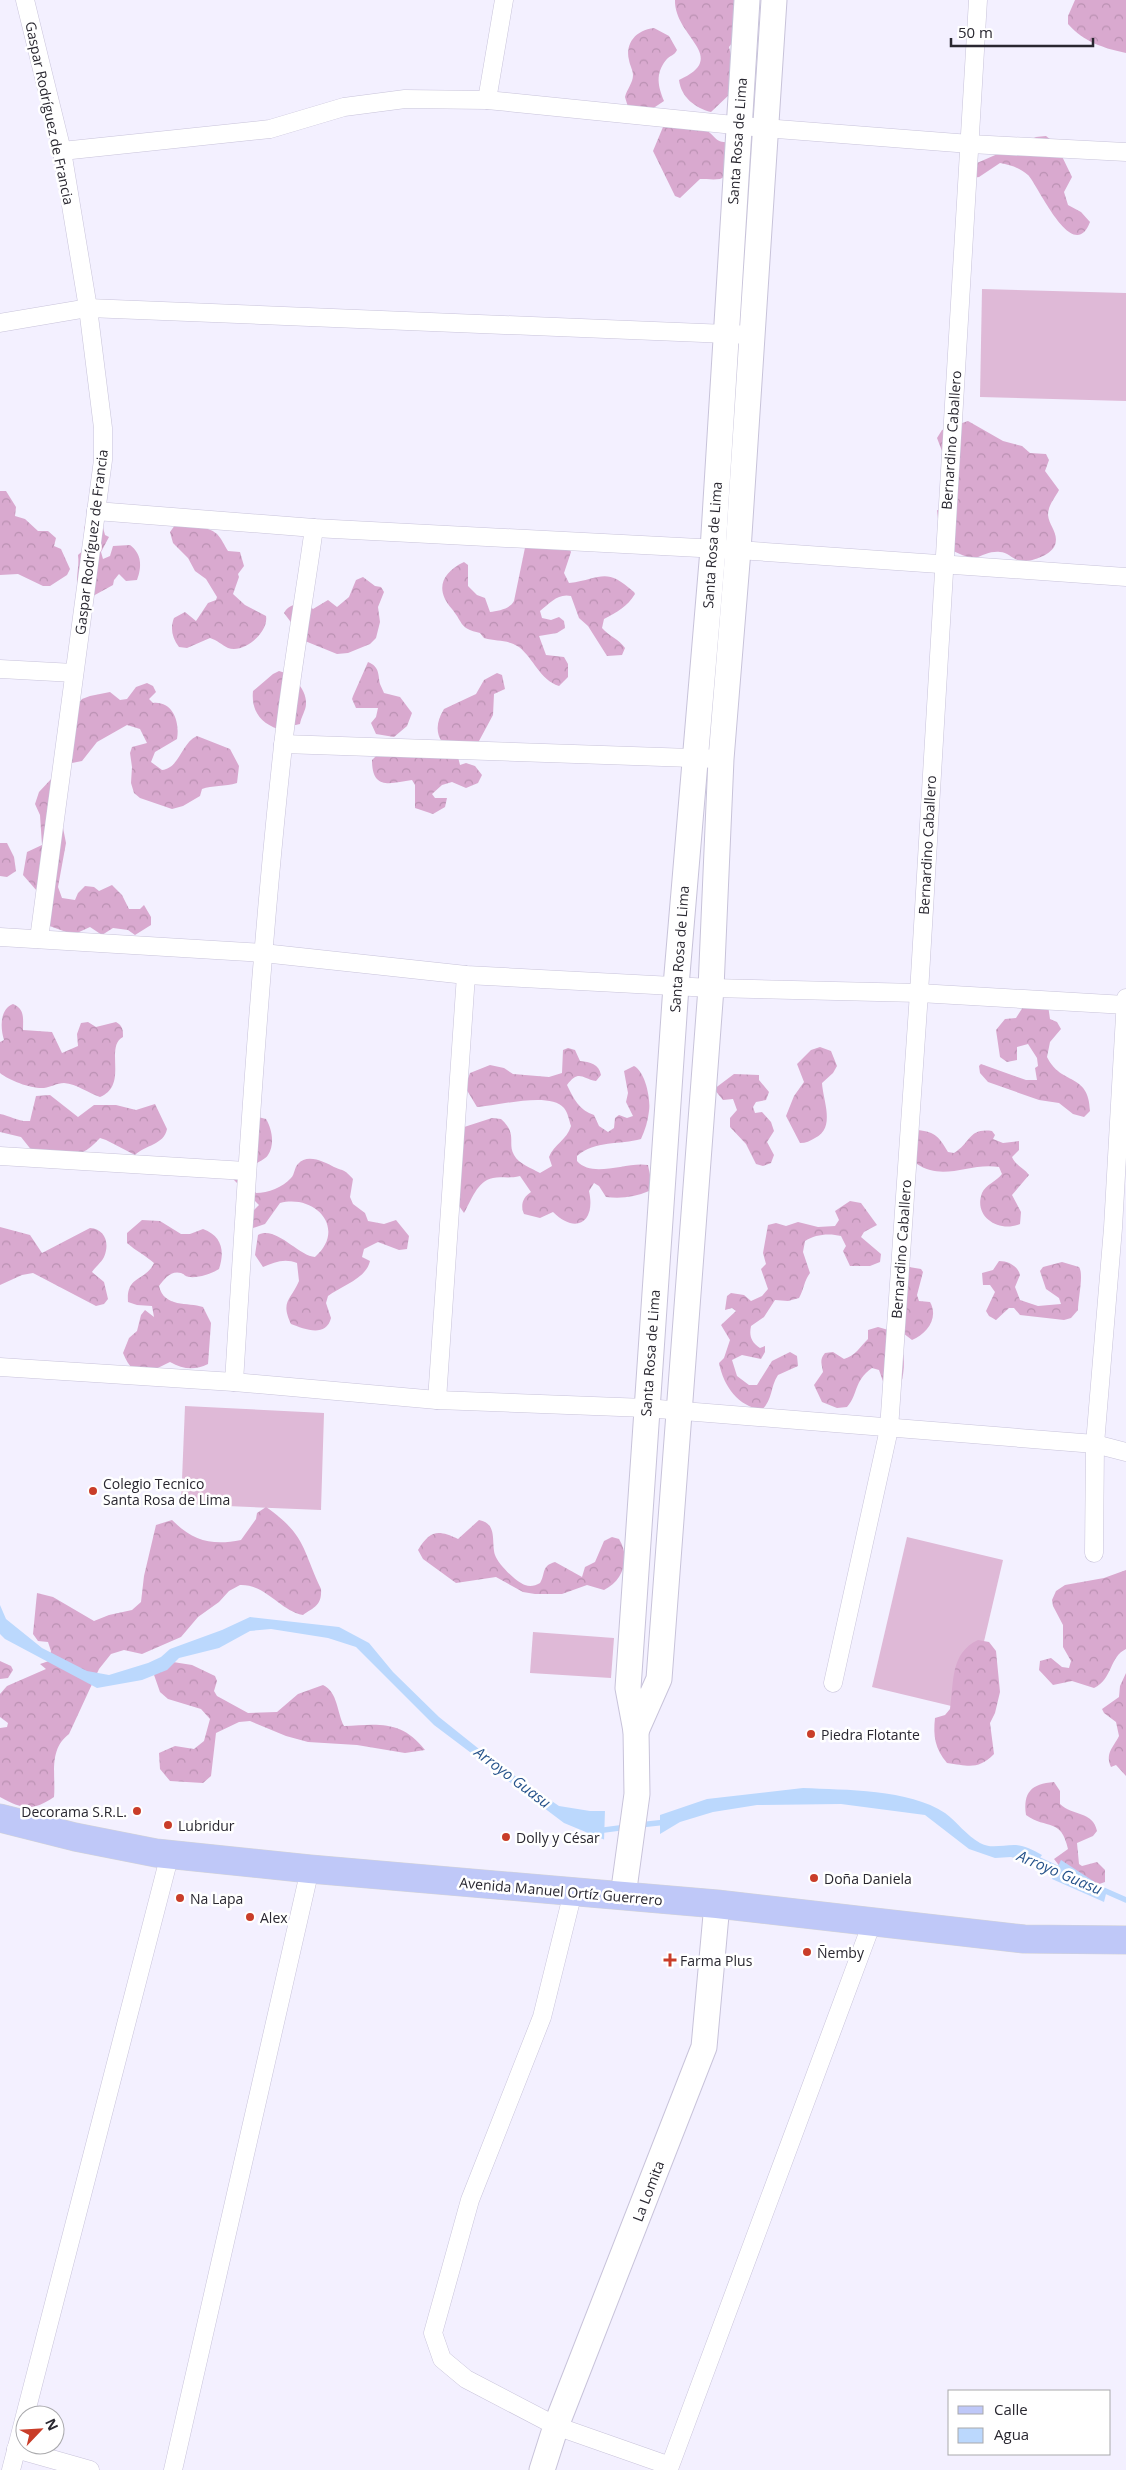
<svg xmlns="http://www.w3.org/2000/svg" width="1126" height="2470" viewBox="0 0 1126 2470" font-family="'Open Sans',sans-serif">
	<defs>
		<pattern id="forest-crowns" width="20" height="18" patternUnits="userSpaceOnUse" patternTransform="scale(1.25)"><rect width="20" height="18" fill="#d9a9cf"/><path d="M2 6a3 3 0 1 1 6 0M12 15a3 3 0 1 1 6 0" fill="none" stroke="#ba91b2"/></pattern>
	</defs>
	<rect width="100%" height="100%" fill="#f3f0ff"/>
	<!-- grass -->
	<g fill="#dfb9d7">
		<polygon points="982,289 1126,293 1126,401 980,397"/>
		<polygon points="185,1406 324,1413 321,1510 181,1504"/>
		<polygon points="907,1537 1003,1560 968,1710 872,1687"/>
		<polygon points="533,1632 614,1638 611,1678 530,1673"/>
	</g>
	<!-- forest -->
	<g fill="url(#forest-crowns)">
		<path d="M675,0H737L732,43L729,47L733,63L732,92L711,112C695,108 681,97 679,80C731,57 674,37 675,0Z"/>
		<path d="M1075,0H1126V53C1103,48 1084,42 1068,24V16Z"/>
		<path d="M654,28L669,36L677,50C674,56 670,55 666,60C655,74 658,86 664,101L649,111L628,107L625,97C627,89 633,83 633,75C633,70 630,66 629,60C625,43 636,30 654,28Z"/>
		<path d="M667,125C679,127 692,127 703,130C716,132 712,144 730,142C730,152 733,175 720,179C714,180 706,179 700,179L680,198L675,196L653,151L663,127Z"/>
		<path d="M1046,136L1056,144L1072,177L1064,192L1068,205L1081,212L1090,222C1073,266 1038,185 1028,175C1020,168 1011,165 1000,163L979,177L973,178L977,163L1036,137Z"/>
		<path d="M968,421L1003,441L1022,446L1030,453L1046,454L1049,460L1045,471L1059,490C1055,498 1048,505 1048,515C1049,526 1059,533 1055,545C1051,555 1032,562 1021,561C1013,560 1008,552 1000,552C991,551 983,555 974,559C940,548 941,544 937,510L949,513L950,463L942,451L937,438L942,430Z"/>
		<polygon points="0,491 6,491 16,507 15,516 25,519 38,531 48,531 56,538 54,546 61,549 70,569 67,575 50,586 43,586 18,574 0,575"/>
		<path d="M101,520L105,535L109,537L101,552L103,559L110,556L113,546L130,545C142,554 142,567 137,580L126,581L119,574L114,580L113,585L93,596L79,592C74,580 80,568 78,555L87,547L84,528L87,521Z"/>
		<path d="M175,525C188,526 207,525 217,534C222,539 224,545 228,551L240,552L244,566L238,574L239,577L233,594L245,605L266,616C269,632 244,654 228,648C222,645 217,640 210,638L187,648L179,647C172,638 170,628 174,618L185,612L196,621L208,603L216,600L217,597L206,579L195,571L188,558L173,543L170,532Z"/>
		<path d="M527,538L566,541L571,552L564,573L569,583C602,579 605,566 634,592L635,594C627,607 617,612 604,619L602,628C610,637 618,638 625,648L622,655L607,656L588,626L579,618L571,596C558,593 550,603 540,611L542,618L551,620L559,617L564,621L565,628L557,633L539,636L546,655L564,657L568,664V677L559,686C540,680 534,659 519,647C507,639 497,642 484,638L480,633C459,628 464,624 452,609C435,590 441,573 464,562L468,565V586L477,595L485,598L490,612C498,611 510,609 514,601Z"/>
		<path d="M363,577L375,586L381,587L384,592L378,607L380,622L376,638L370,644L348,653L337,654L305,641L284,613C289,603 305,601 313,609L328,600L337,607L349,597L356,580Z"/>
		<path d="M368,662C380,667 378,675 380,684L384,693L400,697L412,713L407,726L394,737L376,734L371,723L376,717L378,708H356L352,699L353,696Z"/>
		<path d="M279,671C292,674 307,689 306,704C306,710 301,717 300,724L278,729C260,723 251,710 253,691L273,674Z"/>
		<path d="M497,673L502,675L505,689L494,694L493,715L479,741L477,745L458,757L460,765L466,763L475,766L482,775L478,783L466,788L452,782L442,785L432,794L435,798H447L445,807L433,814L415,808V785L412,780C391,783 372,791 372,760L378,754L442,742C435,731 437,721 444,709L476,694L484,680Z"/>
		<path d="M147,683L153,686L156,692L149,699L153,703C173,701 180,722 177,739L155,752L151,762L162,770C180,768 181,743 197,736L230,749L239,766L237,783C225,787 212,785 202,789L200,796L183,806L172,809L140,798L134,793L131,783L132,767L130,753L132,747L147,743L140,729L127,725L97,742L82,761L72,763L66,759L78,704L82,699L90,696L110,692L120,700L127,699L136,687Z"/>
		<polygon points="53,777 66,843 58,887 62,898 75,900 78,893 85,886 94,887 99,891 112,885 122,895 129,909 140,909 144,905 151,917 151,925 135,935 128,930 113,928 102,935 90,927 77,933 69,933 44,924 37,891 23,875 27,852 42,845 40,815 35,804 39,792"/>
		<polygon points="0,843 7,843 14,857 16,871 7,877 0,876"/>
		<path d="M13,1004C25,1009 23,1018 23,1030L52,1032L62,1053L78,1046L77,1034L81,1023L88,1022L96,1027L116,1022C123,1026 123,1030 123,1037C104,1047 129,1085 100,1097C88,1093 77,1084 64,1083C57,1083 51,1087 44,1088C32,1089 10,1081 0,1073V1042L4,1040C0,1027 0,1009 13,1004Z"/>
		<path d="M1048,1005L1050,1019L1057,1022L1061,1029L1050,1042L1047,1057C1061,1086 1089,1072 1090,1111L1084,1117L1073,1114L1059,1103L1039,1100L988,1082L980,1073L979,1066L981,1064L1026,1080H1037L1035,1068L1038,1066L1037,1058L1028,1044L1017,1047V1060L1007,1062L1000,1057L996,1030L1005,1019L1016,1018L1023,1007Z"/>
		<path d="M820,1047L831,1051L837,1066L833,1073L822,1083C823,1101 836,1128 815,1138C810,1141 806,1143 800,1143L786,1116L794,1096L804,1082L797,1064L811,1050Z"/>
		<path d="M568,1048L575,1050L580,1061C590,1062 599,1064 601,1075L596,1081C582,1079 579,1069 567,1085C573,1098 580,1111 594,1115L599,1126L608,1132L614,1128L615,1118L619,1115L627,1118L633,1116L626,1102L628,1093L624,1071L634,1066C645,1071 651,1099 649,1111C648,1121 645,1130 641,1139C620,1145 595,1140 577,1156V1161C593,1179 627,1161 648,1165L651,1180L649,1191C635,1197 621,1199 606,1197L599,1186L594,1183L589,1191C596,1222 576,1235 553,1212L540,1218L524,1214C520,1205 523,1197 531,1192L520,1176C508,1179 501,1176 493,1178C477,1181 471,1201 464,1213L452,1196L458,1129L492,1118L501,1119C518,1134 507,1143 514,1155C519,1164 531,1168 540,1173L552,1166L549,1157C554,1144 567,1140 571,1126C569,1120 568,1113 564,1108C550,1091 497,1106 477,1107L465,1087L470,1073L490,1065L504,1068L513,1074L549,1077L562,1073L563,1050Z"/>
		<polygon points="734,1074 759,1075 759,1080 769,1092 766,1100 756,1102 753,1107 755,1113 762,1112 771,1122 774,1131 767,1142 774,1155 771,1163 763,1166 756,1164 746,1144 730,1127 730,1118 737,1110 733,1099 723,1100 714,1089"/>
		<path d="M50,1095L78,1117L94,1105H116L136,1110L155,1104L167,1129C164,1145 145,1145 135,1155L106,1140L100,1138C78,1163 62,1156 33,1152L21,1137L0,1132V1114C11,1116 18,1122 30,1121L36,1096Z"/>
		<path d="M258,1117L266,1119C272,1129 275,1144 268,1155C265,1160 258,1161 255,1165L253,1189L256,1193C268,1193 283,1187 291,1178C295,1174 294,1168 298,1164C307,1153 325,1162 334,1167C345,1172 343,1168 353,1179L350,1197L353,1204L365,1213L368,1221L384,1224L396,1220L409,1236L407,1249L399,1250L378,1242L364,1249L362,1257L370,1261C366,1279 341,1286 328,1296L326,1303L331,1318C326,1338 304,1329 291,1324C280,1301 291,1300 299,1281L297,1263C285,1258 274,1262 263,1267L255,1255L258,1235C276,1225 298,1256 315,1257C347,1229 316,1194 280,1203L265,1224L250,1229L253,1211L259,1205L226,1172L233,1164L243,1161Z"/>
		<path d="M918,1130C936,1132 939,1137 948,1152L954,1153C971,1143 968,1128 992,1131L995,1135L993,1139L1003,1143L1019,1141V1150L1012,1157C1015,1165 1024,1168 1029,1175L1012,1195L1021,1212L1020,1224C999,1233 973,1217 982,1193C985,1185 997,1181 1002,1174L999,1167C970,1162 944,1182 917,1164L915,1156Z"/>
		<path d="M850,1201L861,1203L877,1225L864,1232L861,1237L881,1254L880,1262L870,1266H850L843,1251L846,1246L841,1236C830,1233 815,1234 805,1241L803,1252L810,1273C804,1281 804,1289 799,1298L788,1301L775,1300L764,1317L751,1326C749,1336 751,1342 760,1348L765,1346V1352L761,1359L742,1355L732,1360L737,1376L749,1385H757L772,1361L790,1352L797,1356L798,1366L778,1375C770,1387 773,1399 762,1410C738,1406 724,1387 719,1363L724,1358L730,1340L721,1325L736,1311L732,1308L725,1310L727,1296L731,1293L744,1295L751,1301L762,1296L768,1289L761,1269L766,1264L763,1253L768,1225L776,1223L786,1226L798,1222L818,1227L835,1226L839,1220L835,1211Z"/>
		<path d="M142,1220L160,1221L181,1234H190L203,1229C222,1236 225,1251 219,1269C211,1274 199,1278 189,1277C184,1276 186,1275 181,1273C171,1270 164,1279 159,1286C164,1308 188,1302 203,1307L211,1323L208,1364C194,1371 183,1369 170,1362C147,1373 135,1382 123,1353L129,1338L137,1331L141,1315L145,1310L154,1317L152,1306L137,1305L128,1302C126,1275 145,1282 154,1263C145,1255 136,1251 127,1243V1233Z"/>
		<path d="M0,1227L30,1235L42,1253L90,1228C105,1229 110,1243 104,1257C101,1263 95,1267 92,1272L104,1282L108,1299L104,1304L96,1306L33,1273L22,1275L0,1285Z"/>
		<path d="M999,1261C1008,1261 1018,1266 1020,1275L1015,1287L1020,1300L1038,1306L1061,1304L1059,1298L1046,1289L1040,1271L1043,1267L1062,1262L1079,1267C1084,1274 1078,1299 1078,1310L1071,1318L1064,1320L1020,1315L1014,1308H1009L996,1320L989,1316L986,1311L995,1292L990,1285H983L982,1273L993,1270Z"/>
		<path d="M909,1267L921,1269L923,1272L917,1295L919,1301L930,1302C939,1318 927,1334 912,1340L903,1333L904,1269Z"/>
		<path d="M878,1327L895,1332C904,1349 906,1362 902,1380L892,1387H885L879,1370L872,1368C853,1382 859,1393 847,1407L837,1408L822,1402L814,1385L823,1372C822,1364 819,1360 825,1353L833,1352L844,1359C855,1356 860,1347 868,1339V1330Z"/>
		<path d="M266,1507C306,1535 302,1549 321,1589C322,1605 315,1607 303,1615C279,1610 266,1584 240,1585L229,1591L219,1602L198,1617L181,1637L142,1654L124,1650L111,1654L99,1669L69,1734C48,1750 56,1775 54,1797C32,1812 22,1809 0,1797V1728L7,1727L8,1723L0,1717V1694L7,1686L46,1669L40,1664L49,1661L51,1651L48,1642L38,1641L33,1634L37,1593L53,1597L94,1621L109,1615L132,1610L141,1602L144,1576L156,1525L172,1520C193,1541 212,1546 241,1540L256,1519L257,1513Z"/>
		<path d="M479,1520C498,1524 491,1541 495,1555C498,1564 515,1581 525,1585C530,1587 535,1586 540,1583C546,1573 541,1566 555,1562L582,1577L585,1567L595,1562L604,1541L612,1537L619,1539C631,1558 623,1581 604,1590L587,1585L562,1594H535L523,1592L496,1577L456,1583L423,1559L418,1550C430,1531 437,1529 458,1539Z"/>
		<path d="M1126,1570V1649C1109,1657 1113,1679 1094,1688L1072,1681L1053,1685L1039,1670L1040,1661L1051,1658L1062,1667L1069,1668L1071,1661L1063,1647V1625L1053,1606L1052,1600L1056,1591L1065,1585L1104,1578Z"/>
		<path d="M978,1640L989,1642L996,1651L1000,1692L995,1713L990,1723L994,1754C978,1770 969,1766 947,1763C935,1749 933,1736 935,1718L945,1715L950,1709C954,1682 950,1653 978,1640Z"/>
		<polygon points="0,1661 11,1666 13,1670 8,1678 0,1679"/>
		<path d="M173,1662L192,1665L215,1676L217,1681L214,1691L217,1696L248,1713L277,1712L298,1694L323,1685C338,1692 337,1713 344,1726C379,1724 402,1720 425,1750L405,1753L357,1745L308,1742L286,1736L250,1721L239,1722L216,1733L211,1776L203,1783L170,1781L160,1769L159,1753L175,1746L194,1749L204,1741L210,1719L201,1709L168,1699L160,1692L153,1672Z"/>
		<path d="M1126,1673V1776L1116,1765L1111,1767C1105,1753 1113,1748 1119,1736L1116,1722L1104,1713L1102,1709L1119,1697L1120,1686Z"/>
		<path d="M1054,1782L1060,1791V1804C1072,1816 1093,1811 1097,1831L1093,1836L1077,1843L1079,1864L1082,1866L1097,1862L1105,1870V1882L1088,1888L1061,1868L1054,1859L1068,1849C1061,1817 1047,1830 1026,1815C1023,1792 1031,1784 1054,1782Z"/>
	</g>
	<!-- water -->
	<g fill="#bbd8fd">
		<polygon points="0,1605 6,1619 42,1648 87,1671 109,1675 148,1663 161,1657 170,1649 222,1630 250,1617 339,1627 369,1643 393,1672 439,1717 499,1765 559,1806 590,1811 610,1811 610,1842 564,1823 434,1725 356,1647 328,1638 271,1629 250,1631 219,1648 179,1658 167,1670 142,1680 97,1688 5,1639 0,1634"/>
		<path d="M803,1788C845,1790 909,1789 945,1813C957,1822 966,1835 980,1843C990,1849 1002,1845 1014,1845C1024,1845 1033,1850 1042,1855L1035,1864L1011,1857L995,1858L969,1849L925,1815L841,1804L757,1805L713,1812L680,1822L660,1834V1815L707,1799Z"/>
		<polygon points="1061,1860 1107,1890 1104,1902 1052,1879"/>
	</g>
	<!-- pier -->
	<polygon fill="#f3f0ff" points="605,1809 613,1811 613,1842 611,1844 604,1842"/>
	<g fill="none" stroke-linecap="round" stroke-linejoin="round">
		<!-- stream -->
		<g stroke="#bbd8fd" stroke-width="5.5">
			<polyline points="639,1825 667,1822"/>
			<polyline points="604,1830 627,1827"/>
			<polyline points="1033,1857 1063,1871"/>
			<polyline points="1101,1889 1126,1900"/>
		</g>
		<defs>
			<g id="street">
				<polyline points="25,0 62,151 88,308 103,428 103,460 39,939"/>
				<polyline points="487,100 504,0"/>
				<polyline points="62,151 270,129 344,107 405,99 487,100 764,128 970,144 1126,152"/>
				<polyline points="0,323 88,308 752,335"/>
				<polyline points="96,511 314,528 738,550 1126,577"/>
				<polyline points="0,669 74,673"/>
				<polyline points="283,744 721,759"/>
				<polyline points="0,937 263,953 466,975 711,988 919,993 1126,1005"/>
				<polyline points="0,1156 246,1171"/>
				<polyline points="0,1367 234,1382 437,1400 646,1408 1095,1444 1126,1452"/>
				<path d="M234,1382C247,1170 260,957 283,746C291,673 304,600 314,528"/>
				<polyline points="437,1400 466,975"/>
				<polyline points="1094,1553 1095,1444 1113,1228 1126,998"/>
				<polyline points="833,1683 889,1429 919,993 978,0"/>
				<polyline points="573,1892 542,2017 470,2200 433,2333 442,2359 466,2379 556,2426 670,2466 873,1920"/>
				<polyline points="16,2449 90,2470"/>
				<polyline points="11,2470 170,1854"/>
				<polyline points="173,2470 310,1869"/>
			</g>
			<g id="secondary">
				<polyline points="636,1731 659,1679 711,988 721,759 738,550 774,0"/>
				<polyline points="623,1896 637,1794 636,1731 628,1688 676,986 713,550 747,0"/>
				<polyline points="542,2470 556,2426 704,2047 717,1904"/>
			</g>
			<polyline id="primary" points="0,1818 75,1837 156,1853 310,1869 717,1904 1024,1939 1126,1940"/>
		</defs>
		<!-- street casing -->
		<use href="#street" stroke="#c8c3da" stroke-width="19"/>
		<!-- secondary casing -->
		<use href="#secondary" stroke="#c8c3da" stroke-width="27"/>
		<!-- primary casing -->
		<use href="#primary" stroke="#d4d4d6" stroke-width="29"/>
		<!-- street -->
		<use href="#street" stroke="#fff" stroke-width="18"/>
		<!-- secondary -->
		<use href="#secondary" stroke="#fff" stroke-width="25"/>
		<!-- primary -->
		<use href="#primary" stroke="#bfc8f8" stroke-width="28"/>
	</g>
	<!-- markers -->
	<g fill="#c93d29" stroke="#fff" stroke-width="2">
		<circle cx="93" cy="1491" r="5"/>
		<circle cx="811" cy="1734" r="5"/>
		<circle cx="137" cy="1811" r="5"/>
		<circle cx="168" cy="1825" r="5"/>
		<circle cx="506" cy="1837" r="5"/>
		<circle cx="814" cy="1878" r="5"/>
		<circle cx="180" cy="1898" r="5"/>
		<circle cx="250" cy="1917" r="5"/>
		<circle cx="807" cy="1952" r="5"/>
		<path d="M667.5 1952.5h5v5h5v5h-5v5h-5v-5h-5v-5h5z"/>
	</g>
	<g text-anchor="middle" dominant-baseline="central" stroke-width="5" stroke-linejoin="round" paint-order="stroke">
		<!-- street labels -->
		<g font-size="14" fill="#292730" stroke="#fff">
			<text transform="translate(50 113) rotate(78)">Gaspar Rodríguez de Francia</text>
			<text transform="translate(737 141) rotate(-86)">Santa Rosa de Lima</text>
			<text transform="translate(951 440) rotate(-86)">Bernardino Caballero</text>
			<text transform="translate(91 542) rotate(-83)">Gaspar Rodríguez de Francia</text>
			<text transform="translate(712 545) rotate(-86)">Santa Rosa de Lima</text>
			<text transform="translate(927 845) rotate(-87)">Bernardino Caballero</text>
			<text transform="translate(679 949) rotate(-86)">Santa Rosa de Lima</text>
			<text transform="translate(901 1249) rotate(-86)">Bernardino Caballero</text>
			<text transform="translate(650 1353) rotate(-86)">Santa Rosa de Lima</text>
			<text transform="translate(561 1891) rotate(5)">Avenida Manuel Ortíz Guerrero</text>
			<text transform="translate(648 2191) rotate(-69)">La Lomita</text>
		</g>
		<!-- poi labels -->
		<g font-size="14" fill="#292730" stroke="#fff" text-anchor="start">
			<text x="103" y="1483">Colegio Tecnico<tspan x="103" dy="16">Santa Rosa de Lima</tspan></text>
			<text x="821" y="1734">Piedra Flotante</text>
			<text x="127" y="1811" text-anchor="end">Decorama S.R.L.</text>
			<text x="178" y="1825">Lubridur</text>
			<text x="516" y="1837">Dolly y César</text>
			<text x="824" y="1878">Doña Daniela</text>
			<text x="190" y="1898">Na Lapa</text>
			<text x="260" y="1917">Alex</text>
			<text x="817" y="1952">Ñemby</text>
			<text x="680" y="1960">Farma Plus</text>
		</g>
		<!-- water labels -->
		<g font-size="15" font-style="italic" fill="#26538b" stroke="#fff">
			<text transform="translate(513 1777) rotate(37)">Arroyo Guasu</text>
			<text transform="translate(1060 1872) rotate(23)">Arroyo Guasu</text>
		</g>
	</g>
	<!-- legend -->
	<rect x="948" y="2390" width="162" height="65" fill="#ffffff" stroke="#a9a9ac"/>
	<rect x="958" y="2406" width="25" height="8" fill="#bfc8f8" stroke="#a9a9ac"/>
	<text x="994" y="2415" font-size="15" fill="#292730">Calle</text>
	<rect x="958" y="2428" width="25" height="15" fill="#bbd8fd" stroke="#a9a9ac"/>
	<text x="994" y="2440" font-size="15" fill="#292730">Agua</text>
	<!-- north arrow -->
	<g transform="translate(40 2430) rotate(65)"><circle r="24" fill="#ffffff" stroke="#a9a9ac"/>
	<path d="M0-4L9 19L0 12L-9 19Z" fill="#c93d29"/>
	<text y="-8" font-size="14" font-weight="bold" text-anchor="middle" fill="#292730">N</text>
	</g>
	<!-- scale -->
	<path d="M951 38v8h142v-8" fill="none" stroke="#292730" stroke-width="2.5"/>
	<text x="958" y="38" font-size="15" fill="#292730" stroke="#ffffff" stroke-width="4" paint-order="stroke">50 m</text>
</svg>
